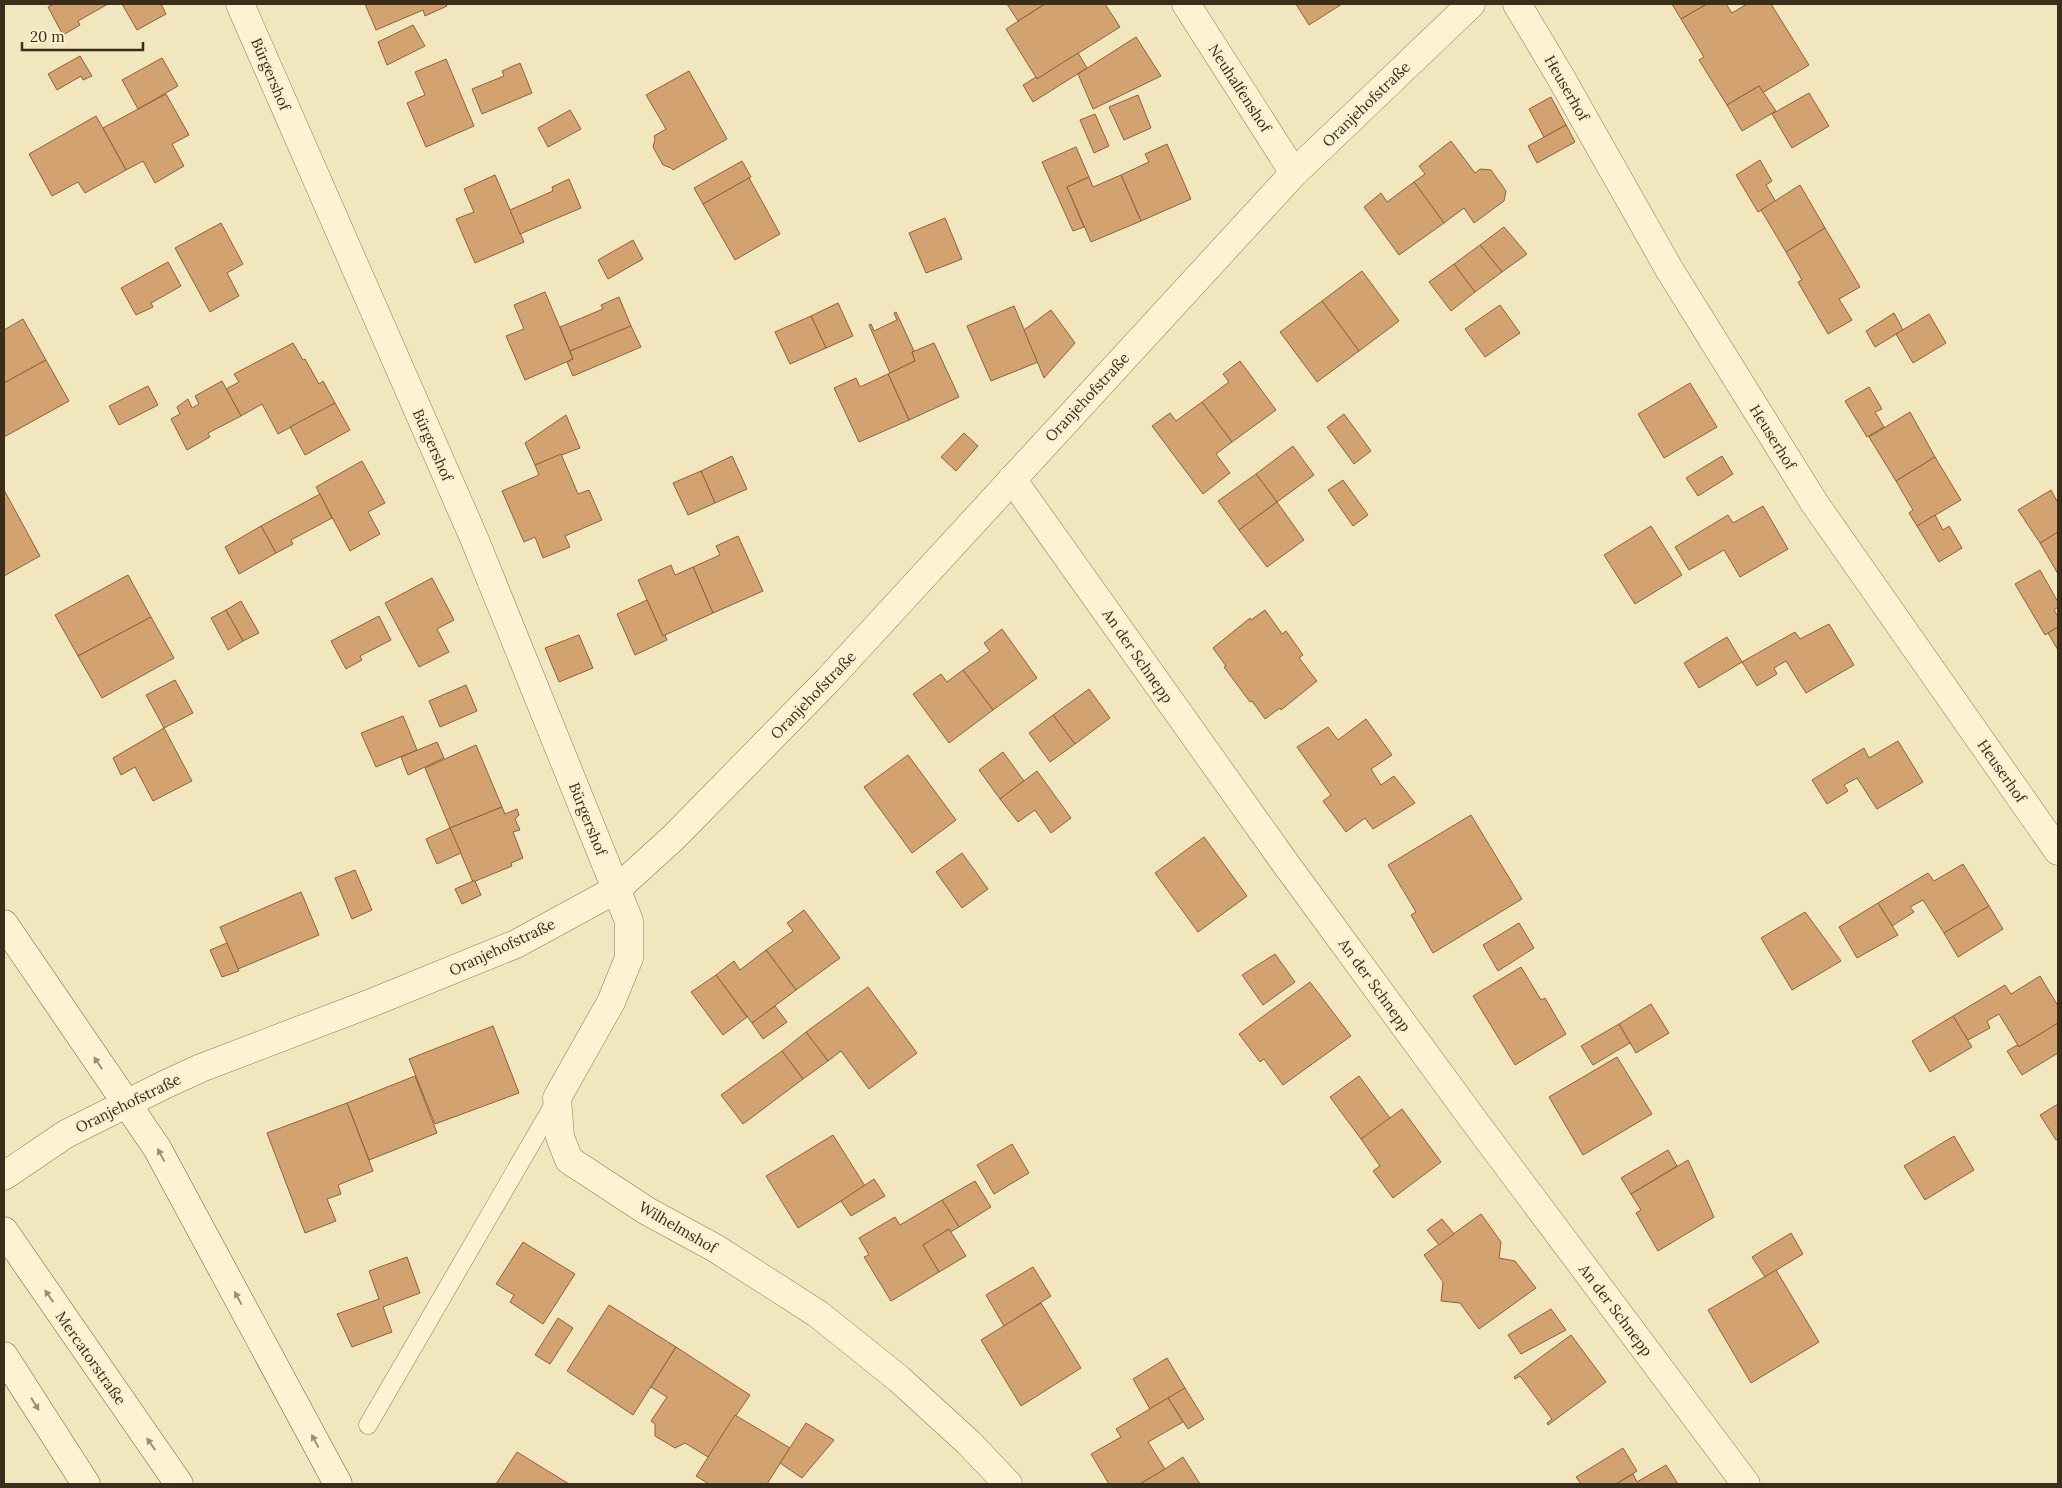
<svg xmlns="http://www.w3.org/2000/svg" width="2062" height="1488" viewBox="0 0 2062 1488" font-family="Lora,serif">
	<rect width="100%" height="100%" fill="#f2e6bf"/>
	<!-- building -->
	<g fill="#d3a271" stroke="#8d6139">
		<polygon points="54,4 108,4 78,21 80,25 63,35 48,7"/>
		<polygon points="122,4 161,4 166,14 137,30"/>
		<polygon points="365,4 446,4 447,6 425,16 423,10 376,30"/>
		<polygon points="1007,4 1045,4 1018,21"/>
		<polygon points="1045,4 1105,4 1120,27 1037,79 1006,29"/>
		<polygon points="1296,4 1342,4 1309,25"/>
		<polygon points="1672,4 1707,4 1681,19"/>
		<polygon points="1707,4 1726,4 1732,13 1747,4 1771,4 1809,65 1764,92 1763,93 1759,86 1727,105 1699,60 1704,57 1681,19"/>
		<polygon points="413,25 425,46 387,65 378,42"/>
		<polygon points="1136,37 1161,76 1093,109 1078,74"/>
		<polygon points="1078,53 1087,68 1033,102 1023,85 1036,77 1037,79"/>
		<polygon points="80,56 92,76 83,80 81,76 57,90 48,74"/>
		<polygon points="162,58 178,86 138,109 122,80"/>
		<polygon points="446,59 474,126 426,147 407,103 425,95 415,72"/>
		<polygon points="520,63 532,93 482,114 472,89 504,76 502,71"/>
		<polygon points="689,71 727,139 673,170 671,168 663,165 653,147 655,139 654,136 666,129 646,95"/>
		<polygon points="1759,86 1776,111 1742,131 1727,105"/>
		<polygon points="1809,93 1829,126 1792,148 1772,114"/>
		<polygon points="166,94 189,135 172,144 184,166 155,183 143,161 126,170 103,128"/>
		<polygon points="1138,95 1151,128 1124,140 1109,107"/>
		<polygon points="1551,97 1566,125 1544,137 1529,109"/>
		<polygon points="570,110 581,129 548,147 538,128"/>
		<polygon points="1095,114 1109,146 1094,153 1080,120"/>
		<polygon points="96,116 126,170 85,193 78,182 52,196 29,154"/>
		<polygon points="1566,125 1575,142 1537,163 1528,146"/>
		<polygon points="1451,141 1475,173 1480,169 1491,170 1506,191 1504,201 1474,223 1464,208 1444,223 1414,182 1425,174 1419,166"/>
		<polygon points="1167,144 1191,199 1141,221 1121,175 1149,162 1145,154"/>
		<polygon points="1076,147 1089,177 1067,187 1084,227 1073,231 1042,162"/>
		<polygon points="1760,160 1772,181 1766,185 1776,202 1758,212 1736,175"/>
		<polygon points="742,161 751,177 703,204 694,188"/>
		<polygon points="495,175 524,242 475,263 456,219 474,212 464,189"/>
		<polygon points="1121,175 1141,221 1091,242 1067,187 1089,177 1093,187"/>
		<polygon points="749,178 780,234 735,260 703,204"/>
		<polygon points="569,179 581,208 520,234 510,210 553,191 552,187"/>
		<polygon points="1414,182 1444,223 1399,255 1364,207 1381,193 1387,202"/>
		<polygon points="1800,185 1825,228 1786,252 1761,210"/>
		<polygon points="945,218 962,259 926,273 909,233"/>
		<polygon points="221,223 243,264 227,273 239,296 210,312 175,248"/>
		<polygon points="1504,227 1527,254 1502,272 1480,245"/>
		<polygon points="1825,228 1860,287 1839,299 1852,320 1828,334 1798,282 1802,280 1786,252"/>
		<polygon points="633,240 643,259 608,279 598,260"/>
		<polygon points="1480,245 1502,272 1475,292 1454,264"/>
		<polygon points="168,262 181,286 151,303 153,307 136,315 121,288"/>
		<polygon points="1454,264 1475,292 1451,311 1429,282"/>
		<polygon points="1362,271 1399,321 1359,351 1322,301"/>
		<polygon points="545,292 573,359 525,380 506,336 524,329 514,305"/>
		<polygon points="619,297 631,326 570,351 560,327 603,309 601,305"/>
		<polygon points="1322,301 1359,351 1317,382 1280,332"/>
		<polygon points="838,303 853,336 826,348 811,316"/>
		<polygon points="1500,305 1520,333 1485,357 1465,329"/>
		<polygon points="1014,306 1038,362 991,381 967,326"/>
		<polygon points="1051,310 1075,343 1044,378 1024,330"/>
		<polygon points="896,312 914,351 912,352 915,361 890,373 869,325 871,324 874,331 897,320 894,313"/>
		<polygon points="1894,313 1903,330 1875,347 1866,331"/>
		<polygon points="1929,314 1946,343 1913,363 1896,334"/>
		<polygon points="811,316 826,348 790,364 775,332"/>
		<polygon points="23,319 46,360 4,383 4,330"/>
		<polygon points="631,326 641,347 573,376 567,362 573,359 570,351"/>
		<polygon points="293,343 303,360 305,359 319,384 323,381 335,403 278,434 262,404 241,416 226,389 239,382 234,374"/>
		<polygon points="934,343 959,397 909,420 888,374 915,361 912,352"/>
		<polygon points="46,360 69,401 4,437 4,383"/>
		<polygon points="1240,361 1276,410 1232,442 1202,402 1229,382 1223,374"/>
		<polygon points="888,374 909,420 859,442 834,388 856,378 860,387"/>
		<polygon points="222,381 241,416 208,433 210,437 187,450 171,419 180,414 177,407 188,399 192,408 199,404 195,396"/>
		<polygon points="1690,383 1717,427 1664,458 1638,414"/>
		<polygon points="148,386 158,405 119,425 109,406"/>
		<polygon points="1869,387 1882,409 1875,412 1884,427 1867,437 1845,401"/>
		<polygon points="1202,402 1232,442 1216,454 1230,473 1203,494 1152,426 1170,413 1176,421"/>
		<polygon points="335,403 350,430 305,455 290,427"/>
		<polygon points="1910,412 1935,457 1896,481 1869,437"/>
		<polygon points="1344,414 1371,451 1354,464 1327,427"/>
		<polygon points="566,415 580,448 535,465 525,443"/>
		<polygon points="964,433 978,446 956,471 941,457"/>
		<polygon points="1293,446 1314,475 1277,502 1256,474"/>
		<polygon points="561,454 578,494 589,490 602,520 565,536 570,547 543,558 535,537 524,542 502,491 539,475 535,465"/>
		<polygon points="732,456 747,489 715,503 701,471"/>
		<polygon points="1722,456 1733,474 1698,496 1686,478"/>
		<polygon points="1935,457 1961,500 1917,526 1909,513 1913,510 1896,481"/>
		<polygon points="362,461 385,503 368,512 380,534 350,551 316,487"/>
		<polygon points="701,471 715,503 688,515 673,483"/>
		<polygon points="1256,474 1277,502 1239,530 1218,501"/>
		<polygon points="1343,480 1368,515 1353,526 1328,490"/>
		<polygon points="4,490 40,556 4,576"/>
		<polygon points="2051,490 2058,503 2058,532 2040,543 2018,510"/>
		<polygon points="320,494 332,518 291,540 293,544 276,553 261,526"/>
		<polygon points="1277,502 1304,540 1267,567 1239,530"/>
		<polygon points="1763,506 1788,549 1740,577 1724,550 1689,570 1675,547 1728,515 1733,523"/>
		<polygon points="1935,515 1943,530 1949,526 1962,548 1939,562 1917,526"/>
		<polygon points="261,526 276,553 239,574 225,547"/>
		<polygon points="1651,526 1682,575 1635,604 1604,555"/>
		<polygon points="2058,532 2058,574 2040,543"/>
		<polygon points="738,536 763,591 713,613 693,567 720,555 716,546"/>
		<polygon points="671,565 675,575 693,567 713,613 663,636 638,580"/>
		<polygon points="2040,570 2058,602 2058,607 2054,610 2058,617 2058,627 2045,635 2015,584"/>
		<polygon points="128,575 151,617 78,656 55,615"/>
		<polygon points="432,578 454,620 437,629 449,652 419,667 385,603"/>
		<polygon points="647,600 663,636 665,635 667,640 635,655 617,614"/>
		<polygon points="241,601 259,633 243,641 226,610"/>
		<polygon points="226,610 243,641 228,650 211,618"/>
		<polygon points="1265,610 1282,634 1286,631 1303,655 1299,658 1317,681 1281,710 1280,708 1265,719 1252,701 1250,702 1224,667 1226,666 1213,648 1250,618 1251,620"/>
		<polygon points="379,616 391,640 360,656 362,660 346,669 331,641"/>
		<polygon points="151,617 174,658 102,698 78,656"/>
		<polygon points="1829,624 1854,665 1806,693 1786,661 1774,668 1777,674 1757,686 1742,662 1795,632 1800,639"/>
		<polygon points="2058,627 2058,650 2048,633"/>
		<polygon points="1002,629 1037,678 993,710 963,670 990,651 984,643"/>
		<polygon points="579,635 593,668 559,682 545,648"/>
		<polygon points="1727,637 1742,662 1699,688 1684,663"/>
		<polygon points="963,670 993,710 949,743 913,694 941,674 947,682"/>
		<polygon points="175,680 193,713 164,728 146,695"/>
		<polygon points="466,685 477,711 440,727 429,701"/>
		<polygon points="1089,689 1110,718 1075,744 1053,715"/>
		<polygon points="1053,715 1075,744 1050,762 1029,733"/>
		<polygon points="403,716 417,750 376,767 361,733"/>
		<polygon points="1366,719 1392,755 1371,769 1381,785 1394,776 1415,803 1373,829 1365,818 1346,832 1323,801 1331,795 1297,747 1328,727 1338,740"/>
		<polygon points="164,728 192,781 153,801 135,767 121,775 113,758"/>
		<polygon points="1898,741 1923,782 1877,809 1857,778 1844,785 1848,791 1827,804 1812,780 1864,748 1869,758"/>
		<polygon points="437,742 444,758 408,775 401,757"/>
		<polygon points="476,745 502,807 450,828 425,768"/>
		<polygon points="1003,752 1024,781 1000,799 979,770"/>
		<polygon points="908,755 956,820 912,853 864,787"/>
		<polygon points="1037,771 1071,818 1051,833 1035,810 1018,822 1000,799"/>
		<polygon points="502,807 505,814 517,809 519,815 515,819 520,830 513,832 523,858 511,863 512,866 473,882 450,828"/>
		<polygon points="1471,815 1522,899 1433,953 1411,915 1416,912 1388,865"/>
		<polygon points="450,828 461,853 437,864 426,839"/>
		<polygon points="1204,837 1247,896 1198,932 1155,873"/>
		<polygon points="962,853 988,889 962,908 936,872"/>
		<polygon points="1963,864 1989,906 1944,933 1923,900 1910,907 1914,912 1892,926 1878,903 1928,873 1934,881"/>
		<polygon points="355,870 372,910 352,919 335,878"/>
		<polygon points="473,881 475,881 481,895 462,904 455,889"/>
		<polygon points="301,892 319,935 238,969 220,927"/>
		<polygon points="1878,903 1898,935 1857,958 1839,927"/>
		<polygon points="1989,906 2003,929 1958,957 1944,933"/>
		<polygon points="804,910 840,958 796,990 766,950 793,931 787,923"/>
		<polygon points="1805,912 1841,961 1792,990 1761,938"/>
		<polygon points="1519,923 1534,948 1498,971 1483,945"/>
		<polygon points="227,943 239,971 222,977 210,950"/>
		<polygon points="766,950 796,990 752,1023 716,975 734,961 740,970"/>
		<polygon points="1275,954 1295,982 1263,1005 1242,975"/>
		<polygon points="1521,967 1541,1000 1545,998 1566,1034 1515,1065 1473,996"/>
		<polygon points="716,975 747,1017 723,1035 691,992"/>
		<polygon points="2040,976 2058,1006 2058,1023 2019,1047 1999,1014 1987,1021 1990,1028 1968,1040 1953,1016 2005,985 2011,994"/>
		<polygon points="1310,982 1351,1036 1283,1085 1264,1059 1260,1062 1239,1034"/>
		<polygon points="868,987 917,1053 869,1089 841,1051 828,1061 806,1032"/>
		<polygon points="1651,1004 1669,1033 1636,1053 1619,1024"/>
		<polygon points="775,1006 787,1022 763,1039 752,1023"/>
		<polygon points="1953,1016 1972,1047 1930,1072 1912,1041"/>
		<polygon points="2058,1023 2058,1053 2022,1075 2007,1051 2017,1045 2019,1047"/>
		<polygon points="1619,1024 1630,1043 1593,1065 1581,1046"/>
		<polygon points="493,1026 519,1093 435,1124 409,1059"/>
		<polygon points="806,1032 828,1061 803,1079 782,1051"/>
		<polygon points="782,1051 803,1079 743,1124 721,1095"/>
		<polygon points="1617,1057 1652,1114 1583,1155 1549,1097"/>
		<polygon points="415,1076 437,1133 369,1160 347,1103"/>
		<polygon points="1359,1076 1390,1118 1361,1139 1330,1097"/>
		<polygon points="347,1103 373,1171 338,1185 341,1194 327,1199 336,1221 305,1233 267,1133"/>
		<polygon points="2058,1104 2058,1139 2056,1140 2040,1115"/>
		<polygon points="1402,1109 1441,1162 1393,1198 1373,1171 1380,1166 1361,1139"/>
		<polygon points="833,1135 865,1186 798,1228 766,1176"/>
		<polygon points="1954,1136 1974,1170 1925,1200 1904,1166"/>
		<polygon points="1012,1144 1029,1173 994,1194 977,1165"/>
		<polygon points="1668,1150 1677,1166 1631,1194 1621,1178"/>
		<polygon points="1688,1160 1714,1217 1658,1251 1636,1213 1641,1210 1631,1194"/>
		<polygon points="874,1179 885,1196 851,1216 841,1201"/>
		<polygon points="975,1181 991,1207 959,1227 942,1200"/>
		<polygon points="942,1200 959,1227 950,1232 949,1229 923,1245 939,1272 891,1301 864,1257 869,1255 859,1238 895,1217 900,1225"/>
		<polygon points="1481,1214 1501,1242 1499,1258 1515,1261 1536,1288 1479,1329 1460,1303 1441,1301 1443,1282 1424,1255"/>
		<polygon points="1442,1219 1454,1234 1439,1245 1427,1230"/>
		<polygon points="949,1229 966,1256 939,1272 923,1245"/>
		<polygon points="1791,1233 1803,1254 1765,1277 1752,1257"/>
		<polygon points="523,1242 575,1274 543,1324 510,1302 514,1295 496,1284"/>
		<polygon points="407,1257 420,1293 383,1307 392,1332 352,1347 337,1314 379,1299 369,1271"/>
		<polygon points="1033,1267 1051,1296 1004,1326 986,1295"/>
		<polygon points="1776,1270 1819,1342 1751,1383 1708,1310"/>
		<polygon points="1041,1303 1081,1368 1021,1406 981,1340"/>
		<polygon points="609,1305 676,1347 633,1415 567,1371"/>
		<polygon points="1551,1309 1566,1330 1521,1354 1508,1335"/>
		<polygon points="558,1318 573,1328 550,1364 535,1355"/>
		<polygon points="1571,1335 1606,1382 1548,1425 1547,1423 1552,1419 1520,1376 1515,1379 1514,1377"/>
		<polygon points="676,1347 750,1395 708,1457 685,1443 675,1448 655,1436 655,1424 651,1421 667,1397 651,1387"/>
		<polygon points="1167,1358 1185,1388 1150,1409 1133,1379"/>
		<polygon points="1185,1388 1204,1419 1188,1429 1168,1398"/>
		<polygon points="1168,1398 1183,1422 1148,1442 1165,1469 1140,1484 1109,1484 1091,1454 1121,1437 1116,1429"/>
		<polygon points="735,1415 790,1448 767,1484 709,1484 696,1476"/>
		<polygon points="806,1423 834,1440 802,1478 780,1463"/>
		<polygon points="1623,1448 1637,1471 1616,1484 1581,1484 1576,1477"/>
		<polygon points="517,1452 569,1484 496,1484"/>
		<polygon points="1183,1457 1200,1484 1140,1484 1165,1469"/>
		<polygon points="1666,1465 1678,1484 1616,1484 1633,1474 1637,1482"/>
	</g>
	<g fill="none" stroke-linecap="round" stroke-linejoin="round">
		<defs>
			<polyline id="service" points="368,1425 557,1099"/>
			<g id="minor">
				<polyline points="240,4 474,538 629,921 629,958 611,1002 557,1098 560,1137 569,1160 647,1211 715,1248 818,1314 899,1379 969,1443 1008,1484"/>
				<polyline points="1186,4 1294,173"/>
				<polyline points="1517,4 1560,76 1669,269 1815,504 2058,851"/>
				<polyline points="1012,479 1283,860 1475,1122 1746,1484"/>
			</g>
			<polyline id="tertiary" points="4,1176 66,1134 164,1085 201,1068 371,1003 516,944 617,889 674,837 828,680 1294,173 1471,4"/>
			<g id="secondary">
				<polyline points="4,924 157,1148 338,1484"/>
				<polyline points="4,1231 179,1484"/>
				<polyline points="4,1356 86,1484"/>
			</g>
		</defs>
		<!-- service casing -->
		<use href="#service" stroke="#8c7755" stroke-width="19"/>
		<!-- minor casing -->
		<use href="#minor" stroke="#8c7755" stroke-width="29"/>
		<!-- tertiary casing -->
		<use href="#tertiary" stroke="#8c7755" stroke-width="29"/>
		<!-- secondary casing -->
		<use href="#secondary" stroke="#6e5739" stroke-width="29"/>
		<!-- service -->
		<use href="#service" stroke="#fcf3d3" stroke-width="18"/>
		<!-- minor -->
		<use href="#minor" stroke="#fcf3d3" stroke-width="28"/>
		<!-- tertiary -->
		<use href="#tertiary" stroke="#fcf3d3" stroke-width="28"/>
		<!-- secondary -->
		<use href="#secondary" stroke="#fcf3d3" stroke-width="28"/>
	</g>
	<!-- one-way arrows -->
	<defs><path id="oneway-solid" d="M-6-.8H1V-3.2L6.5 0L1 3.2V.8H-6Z" transform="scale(1.25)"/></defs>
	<g fill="#9b9077">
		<use href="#oneway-solid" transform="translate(98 1063) rotate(-124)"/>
		<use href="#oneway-solid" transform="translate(161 1155) rotate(-118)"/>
		<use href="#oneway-solid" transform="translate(49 1296) rotate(-125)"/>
		<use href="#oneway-solid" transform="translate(238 1298) rotate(-118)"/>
		<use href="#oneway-solid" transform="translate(35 1404) rotate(58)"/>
		<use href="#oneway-solid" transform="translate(315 1441) rotate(-118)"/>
		<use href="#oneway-solid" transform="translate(151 1444) rotate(-125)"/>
	</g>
	<g text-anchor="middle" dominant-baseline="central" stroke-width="4.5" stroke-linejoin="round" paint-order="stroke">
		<!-- street labels -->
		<g font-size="15" fill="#3a2d1b" stroke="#f8f0cf">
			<text transform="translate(271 74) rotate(67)">Bürgershof</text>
			<text transform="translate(1240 88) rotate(57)">Neuhalfenshof</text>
			<text transform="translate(1567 88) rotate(60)">Heuserhof</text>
			<text transform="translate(1366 104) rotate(-44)">Oranjehofstraße</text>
			<text transform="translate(1087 397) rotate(-47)">Oranjehofstraße</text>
			<text transform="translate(1773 437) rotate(58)">Heuserhof</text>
			<text transform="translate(433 445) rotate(66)">Bürgershof</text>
			<text transform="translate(1138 656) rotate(55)">An der Schnepp</text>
			<text transform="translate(813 695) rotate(-46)">Oranjehofstraße</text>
			<text transform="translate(2002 771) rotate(55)">Heuserhof</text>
			<text transform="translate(588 819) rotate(68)">Bürgershof</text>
			<text transform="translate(502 947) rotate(-25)">Oranjehofstraße</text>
			<text transform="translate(1375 985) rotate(54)">An der Schnepp</text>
			<text transform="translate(128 1103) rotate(-26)">Oranjehofstraße</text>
			<text transform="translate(678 1227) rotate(30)">Wilhelmshof</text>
			<text transform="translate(1616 1310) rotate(53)">An der Schnepp</text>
			<text transform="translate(91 1358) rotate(55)">Mercatorstraße</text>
		</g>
	</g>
	<!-- border -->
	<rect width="2062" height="1488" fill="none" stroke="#3a2d1b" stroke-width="10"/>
	<!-- scale -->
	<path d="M22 42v8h121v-8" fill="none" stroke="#3a2d1b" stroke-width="2.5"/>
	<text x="30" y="42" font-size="15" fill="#3a2d1b" stroke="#f8f0cf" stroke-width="4" paint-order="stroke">20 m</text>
</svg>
